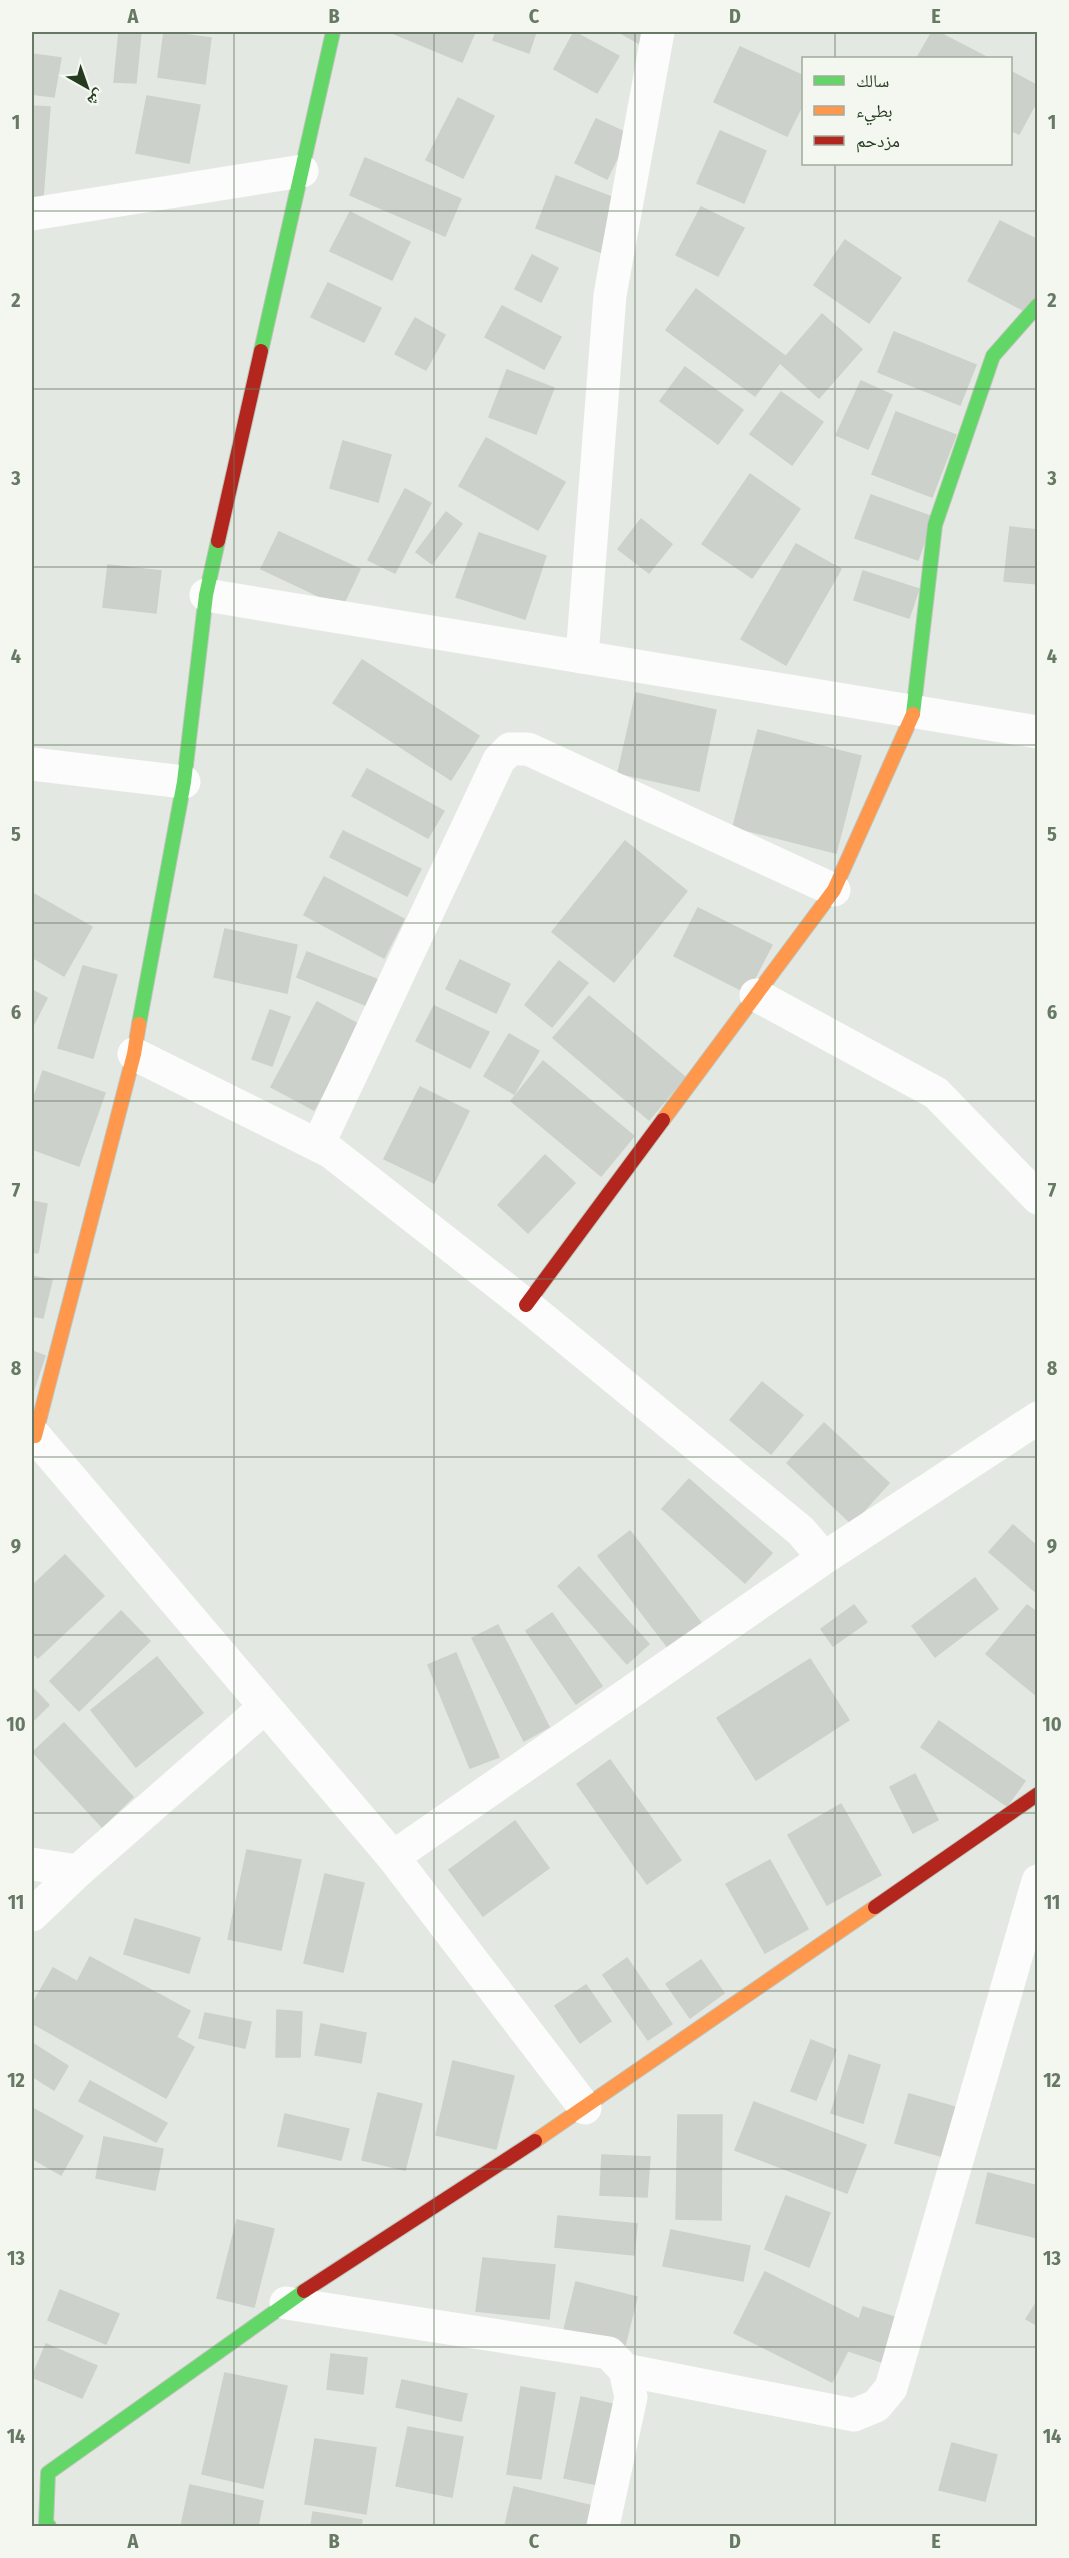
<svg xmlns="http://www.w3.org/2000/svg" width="1069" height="2558" viewBox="0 0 1069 2558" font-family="'Fira Sans Condensed','Noto Naskh Arabic',sans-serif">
	<rect width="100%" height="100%" fill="#e4e8e2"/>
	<!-- building -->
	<g fill="#cdd1cb" stroke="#ccd1ca" stroke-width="1.5">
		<polygon points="119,32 141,32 136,83 114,82"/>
		<polygon points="164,32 211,38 205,84 158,77"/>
		<polygon points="390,32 475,32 462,62"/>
		<polygon points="496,32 536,32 529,53 493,40"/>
		<polygon points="574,32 619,56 597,93 554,69"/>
		<polygon points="619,32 647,32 640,44"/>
		<polygon points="932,32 938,32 988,58 917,58"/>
		<polygon points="740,47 804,76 804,102 787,136 714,102"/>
		<polygon points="32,54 61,58 54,97 32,94"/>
		<polygon points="1010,71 1038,86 1038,99 1019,134 1010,130"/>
		<polygon points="147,96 200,105 189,163 136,153"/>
		<polygon points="458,98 494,116 463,178 426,160"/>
		<polygon points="32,106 50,107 42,210 32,209"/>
		<polygon points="596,119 629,134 607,179 575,163"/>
		<polygon points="720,131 766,151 744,203 697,183"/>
		<polygon points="365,158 461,199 445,236 350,195"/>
		<polygon points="556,176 622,201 603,253 536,228"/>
		<polygon points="701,207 744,228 718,276 676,255"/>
		<polygon points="350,212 410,242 392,280 330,251"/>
		<polygon points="1000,221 1038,240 1038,318 968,281"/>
		<polygon points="845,240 901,278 869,323 814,285"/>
		<polygon points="532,255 558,268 541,302 515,289"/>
		<polygon points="328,283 381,308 364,342 311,317"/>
		<polygon points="696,289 785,356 755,396 666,330"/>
		<polygon points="502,306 561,337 544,369 485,337"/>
		<polygon points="822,314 862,349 819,398 780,363"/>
		<polygon points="415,318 445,335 426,370 395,354"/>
		<polygon points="894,332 976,365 960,405 878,372"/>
		<polygon points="685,367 743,410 718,444 660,401"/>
		<polygon points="507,370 554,388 536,434 489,417"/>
		<polygon points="861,381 892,395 868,449 836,435"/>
		<polygon points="781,392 823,422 792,465 750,434"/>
		<polygon points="896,412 956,435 932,497 872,474"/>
		<polygon points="486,438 565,482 538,530 459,486"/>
		<polygon points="343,441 391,455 378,502 330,488"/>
		<polygon points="750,474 800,509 752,578 702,544"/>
		<polygon points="405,489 431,503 395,573 368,560"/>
		<polygon points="871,495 933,517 918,560 855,538"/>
		<polygon points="446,512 462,524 432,564 416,552"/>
		<polygon points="641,519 672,544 649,573 618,549"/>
		<polygon points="1010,527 1038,530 1038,584 1004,581"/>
		<polygon points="279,532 360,569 342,607 261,569"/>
		<polygon points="479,533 546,556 525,619 456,597"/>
		<polygon points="796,544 841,569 786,665 741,639"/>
		<polygon points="108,565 161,571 156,613 103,607"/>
		<polygon points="863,571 919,589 909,618 854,600"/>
		<polygon points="362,660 479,736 451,780 333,703"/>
		<polygon points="636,693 716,710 699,791 618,773"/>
		<polygon points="758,730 861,756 836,853 733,827"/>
		<polygon points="367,769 444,811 428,838 352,796"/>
		<polygon points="343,831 421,869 407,896 330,857"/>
		<polygon points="625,841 687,891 614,982 552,932"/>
		<polygon points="324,877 404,919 384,958 304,915"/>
		<polygon points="32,893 92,927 64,976 32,957"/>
		<polygon points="698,908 772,945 747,993 674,956"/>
		<polygon points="225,929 297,945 287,993 214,977"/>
		<polygon points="307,952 386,983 375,1009 297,977"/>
		<polygon points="460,960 510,984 496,1013 446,989"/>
		<polygon points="559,961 588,983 552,1027 525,1005"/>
		<polygon points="83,966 117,975 93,1058 58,1048"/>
		<polygon points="32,990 47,998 32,1028"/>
		<polygon points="589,996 685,1077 649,1120 553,1038"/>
		<polygon points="317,1002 360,1025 314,1110 271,1087"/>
		<polygon points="434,1006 489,1032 470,1068 416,1041"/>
		<polygon points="270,1010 290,1017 272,1066 252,1059"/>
		<polygon points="509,1034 539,1051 514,1094 484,1076"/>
		<polygon points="543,1061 634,1136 601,1176 511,1101"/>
		<polygon points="43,1071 105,1093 79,1166 32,1149 32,1103"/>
		<polygon points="420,1087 469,1111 434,1183 384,1159"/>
		<polygon points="545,1155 575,1183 528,1233 498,1205"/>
		<polygon points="32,1201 47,1204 38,1253 32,1252"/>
		<polygon points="32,1276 52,1280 43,1318 32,1316"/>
		<polygon points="32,1351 45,1356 32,1395"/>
		<polygon points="762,1382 803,1415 771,1454 730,1420"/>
		<polygon points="824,1423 889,1483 852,1524 787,1463"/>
		<polygon points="689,1479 772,1553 745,1583 662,1509"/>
		<polygon points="1013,1525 1038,1547 1038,1594 989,1552"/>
		<polygon points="630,1531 708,1632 676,1658 598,1556"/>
		<polygon points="65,1555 104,1596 38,1658 32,1652 32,1586"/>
		<polygon points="579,1567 649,1644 627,1664 558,1586"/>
		<polygon points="975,1578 998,1609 935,1657 912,1626"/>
		<polygon points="854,1605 867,1622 833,1646 821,1629"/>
		<polygon points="1027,1605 1038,1613 1038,1697 986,1654"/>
		<polygon points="121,1611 150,1641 79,1711 50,1681"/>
		<polygon points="552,1613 602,1686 576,1704 526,1631"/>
		<polygon points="498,1625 549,1727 524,1741 472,1638"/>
		<polygon points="456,1653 499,1757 470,1768 428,1665"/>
		<polygon points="157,1657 203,1713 136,1767 91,1710"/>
		<polygon points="810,1659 849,1720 756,1780 717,1718"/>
		<polygon points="32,1687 49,1705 32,1722"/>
		<polygon points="939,1721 1025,1781 1007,1806 921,1747"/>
		<polygon points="64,1723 133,1797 102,1827 33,1752"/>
		<polygon points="610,1760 681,1860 647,1884 577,1784"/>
		<polygon points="915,1774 938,1820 913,1833 890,1787"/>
		<polygon points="841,1804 881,1875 827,1905 788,1835"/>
		<polygon points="515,1821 549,1868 483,1916 449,1870"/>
		<polygon points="247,1850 301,1860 281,1950 228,1939"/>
		<polygon points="770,1860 808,1929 765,1953 726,1884"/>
		<polygon points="325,1874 364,1883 343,1972 304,1963"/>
		<polygon points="135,1919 200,1938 189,1973 124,1954"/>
		<polygon points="90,1957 190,2011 177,2036 77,1982"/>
		<polygon points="627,1958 672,2024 648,2040 603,1975"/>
		<polygon points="701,1960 724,1993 690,2018 666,1984"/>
		<polygon points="53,1968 194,2047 166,2098 32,2023 32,2005"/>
		<polygon points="586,1985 611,2021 580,2043 555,2006"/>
		<polygon points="277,2010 302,2012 300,2057 276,2057"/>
		<polygon points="205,2013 251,2022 245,2048 199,2038"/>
		<polygon points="321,2024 366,2033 361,2063 315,2055"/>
		<polygon points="811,2040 836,2050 816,2100 791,2091"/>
		<polygon points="32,2043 68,2066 54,2090 32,2076"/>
		<polygon points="849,2055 880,2065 863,2123 831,2113"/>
		<polygon points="453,2061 514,2076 496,2149 436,2135"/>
		<polygon points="90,2081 167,2123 156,2142 79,2101"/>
		<polygon points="378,2093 422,2104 405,2170 362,2160"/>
		<polygon points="909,2094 962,2109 948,2158 895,2143"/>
		<polygon points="754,2102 866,2145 847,2193 735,2150"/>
		<polygon points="32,2108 83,2136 61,2175 32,2158"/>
		<polygon points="285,2114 349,2129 341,2160 278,2146"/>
		<polygon points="678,2115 722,2115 721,2220 676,2219"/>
		<polygon points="104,2137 163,2149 155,2190 96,2178"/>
		<polygon points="602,2155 650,2157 647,2197 600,2195"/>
		<polygon points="988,2173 1038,2186 1038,2238 976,2223"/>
		<polygon points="786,2196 830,2213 809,2267 765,2249"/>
		<polygon points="558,2216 637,2224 634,2255 555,2247"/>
		<polygon points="237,2220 274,2229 254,2307 217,2298"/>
		<polygon points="671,2230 750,2246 743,2281 663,2266"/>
		<polygon points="483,2258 555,2265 549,2319 476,2311"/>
		<polygon points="765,2272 863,2321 832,2382 734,2333"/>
		<polygon points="576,2282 637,2297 625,2345 564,2330"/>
		<polygon points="60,2290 119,2314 106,2344 48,2320"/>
		<polygon points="1038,2300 1038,2326 1026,2319"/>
		<polygon points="863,2307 897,2318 882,2362 849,2351"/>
		<polygon points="46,2344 97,2366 82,2398 32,2377"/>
		<polygon points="331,2354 367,2358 363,2394 327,2389"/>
		<polygon points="225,2373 287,2386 263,2488 202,2474"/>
		<polygon points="402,2380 467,2394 461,2421 396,2407"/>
		<polygon points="521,2387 555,2393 541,2479 507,2474"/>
		<polygon points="581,2397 617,2405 599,2485 564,2478"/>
		<polygon points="408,2427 463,2437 452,2497 396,2486"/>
		<polygon points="315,2439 376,2448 366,2514 305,2504"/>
		<polygon points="952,2443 997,2455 985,2501 939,2490"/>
		<polygon points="190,2485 263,2501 258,2526 181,2526"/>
		<polygon points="514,2487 597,2507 592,2526 505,2526"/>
		<polygon points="313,2512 362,2520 361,2526 311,2526"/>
	</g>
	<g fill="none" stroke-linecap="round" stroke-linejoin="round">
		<defs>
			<g id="fast">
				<polyline points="261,351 333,32"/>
				<polyline points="913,714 935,525 993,356 1038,305"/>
				<polyline points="139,1024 184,782 206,595 218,541"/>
				<polyline points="49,2526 46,2524 48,2473 304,2291"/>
			</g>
			<g id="slow">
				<polyline points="663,1120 834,890 913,714"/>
				<polyline points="32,1436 35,1436 134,1054 139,1024"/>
				<polyline points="535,2141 875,1907"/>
			</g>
			<g id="jam">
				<polyline points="218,541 261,351"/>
				<polyline points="526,1305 663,1120"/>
				<polyline points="875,1907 1038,1794"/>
				<polyline points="304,2291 535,2141"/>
			</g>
		</defs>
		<!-- fast casing -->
		<use href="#fast" stroke="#bec5bb" stroke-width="16"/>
		<!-- slow casing -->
		<use href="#slow" stroke="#bec5bb" stroke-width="16"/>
		<!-- jam casing -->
		<use href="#jam" stroke="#bec5bb" stroke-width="16"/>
		<!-- street -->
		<g stroke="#fbfcfb" stroke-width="33">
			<polyline points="32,214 302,171"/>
			<polyline points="206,595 1038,732"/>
			<polyline points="582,657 610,295 658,32"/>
			<polyline points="32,764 184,782"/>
			<polyline points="756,995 936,1093 1038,1198"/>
			<polyline points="134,1054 331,1152 526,1305 801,1531 824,1558"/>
			<polyline points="318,1145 499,760 510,749 528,749 834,890"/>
			<polyline points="35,1436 393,1857 585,2108"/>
			<polyline points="393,1857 824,1558 1038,1418"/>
			<polyline points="32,1864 78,1871 265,1707"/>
			<polyline points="32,1915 78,1871"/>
			<polyline points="286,2303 609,2353 625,2370 631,2397 603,2526"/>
			<polyline points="625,2370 854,2415 876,2406 891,2388 1038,1881"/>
		</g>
		<!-- fast -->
		<use href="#fast" stroke="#63d668" stroke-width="14"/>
		<!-- slow -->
		<use href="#slow" stroke="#ff974d" stroke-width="14"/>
		<!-- jam -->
		<use href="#jam" stroke="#b3261e" stroke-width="14"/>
	</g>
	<!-- grid -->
	<path fill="none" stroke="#677864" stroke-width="1.5" stroke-opacity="0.55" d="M234,32V2526M434,32V2526M635,32V2526M835,32V58M835,164V2526M32,211H1038M32,389H1038M32,567H1038M32,745H1038M32,923H1038M32,1101H1038M32,1279H1038M32,1457H1038M32,1635H1038M32,1813H1038M32,1991H1038M32,2169H1038M32,2347H1038"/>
	<!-- border -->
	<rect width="1069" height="2558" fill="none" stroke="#f3f7ef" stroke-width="66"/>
	<!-- legend -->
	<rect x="802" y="57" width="210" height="108" fill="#f3f7ef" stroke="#a0ac9c" stroke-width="1.5"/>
	<rect x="814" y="76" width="30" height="9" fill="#63d668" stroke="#a0ac9c" stroke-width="1.5"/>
	<text x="856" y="87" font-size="18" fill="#243b20">سالك</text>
	<rect x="814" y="106" width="30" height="9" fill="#ff974d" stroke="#a0ac9c" stroke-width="1.5"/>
	<text x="856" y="117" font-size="18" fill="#243b20">بطيء</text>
	<rect x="814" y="136" width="30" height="9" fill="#b3261e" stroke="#a0ac9c" stroke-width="1.5"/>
	<text x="856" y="147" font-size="18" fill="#243b20">مزدحم</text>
	<!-- north arrow -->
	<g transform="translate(87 87) rotate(140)" stroke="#f3f7ef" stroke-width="4.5" paint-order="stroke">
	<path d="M0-4.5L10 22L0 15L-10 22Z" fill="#243b20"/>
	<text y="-9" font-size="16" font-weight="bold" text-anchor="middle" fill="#243b20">ش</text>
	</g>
	<rect x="33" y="33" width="1003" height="2492" fill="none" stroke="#677864" stroke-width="2"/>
	<g font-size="20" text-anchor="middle" font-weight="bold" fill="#677864">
		<text x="133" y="23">A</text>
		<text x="334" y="23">B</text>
		<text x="534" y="23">C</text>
		<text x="735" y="23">D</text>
		<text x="936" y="23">E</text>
		<text x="16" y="129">1</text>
		<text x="1052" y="129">1</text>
		<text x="16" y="307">2</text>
		<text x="1052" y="307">2</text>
		<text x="16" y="485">3</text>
		<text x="1052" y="485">3</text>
		<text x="16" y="663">4</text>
		<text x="1052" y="663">4</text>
		<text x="16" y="841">5</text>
		<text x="1052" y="841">5</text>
		<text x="16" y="1019">6</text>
		<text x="1052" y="1019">6</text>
		<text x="16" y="1197">7</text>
		<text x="1052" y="1197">7</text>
		<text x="16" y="1375">8</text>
		<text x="1052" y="1375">8</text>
		<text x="16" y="1553">9</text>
		<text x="1052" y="1553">9</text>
		<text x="16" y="1731">10</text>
		<text x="1052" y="1731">10</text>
		<text x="16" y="1909">11</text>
		<text x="1052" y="1909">11</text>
		<text x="16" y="2087">12</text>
		<text x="1052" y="2087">12</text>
		<text x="16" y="2265">13</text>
		<text x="1052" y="2265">13</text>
		<text x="16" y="2443">14</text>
		<text x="1052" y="2443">14</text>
		<text x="133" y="2548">A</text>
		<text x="334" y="2548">B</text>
		<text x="534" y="2548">C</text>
		<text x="735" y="2548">D</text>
		<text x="936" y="2548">E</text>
	</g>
</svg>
